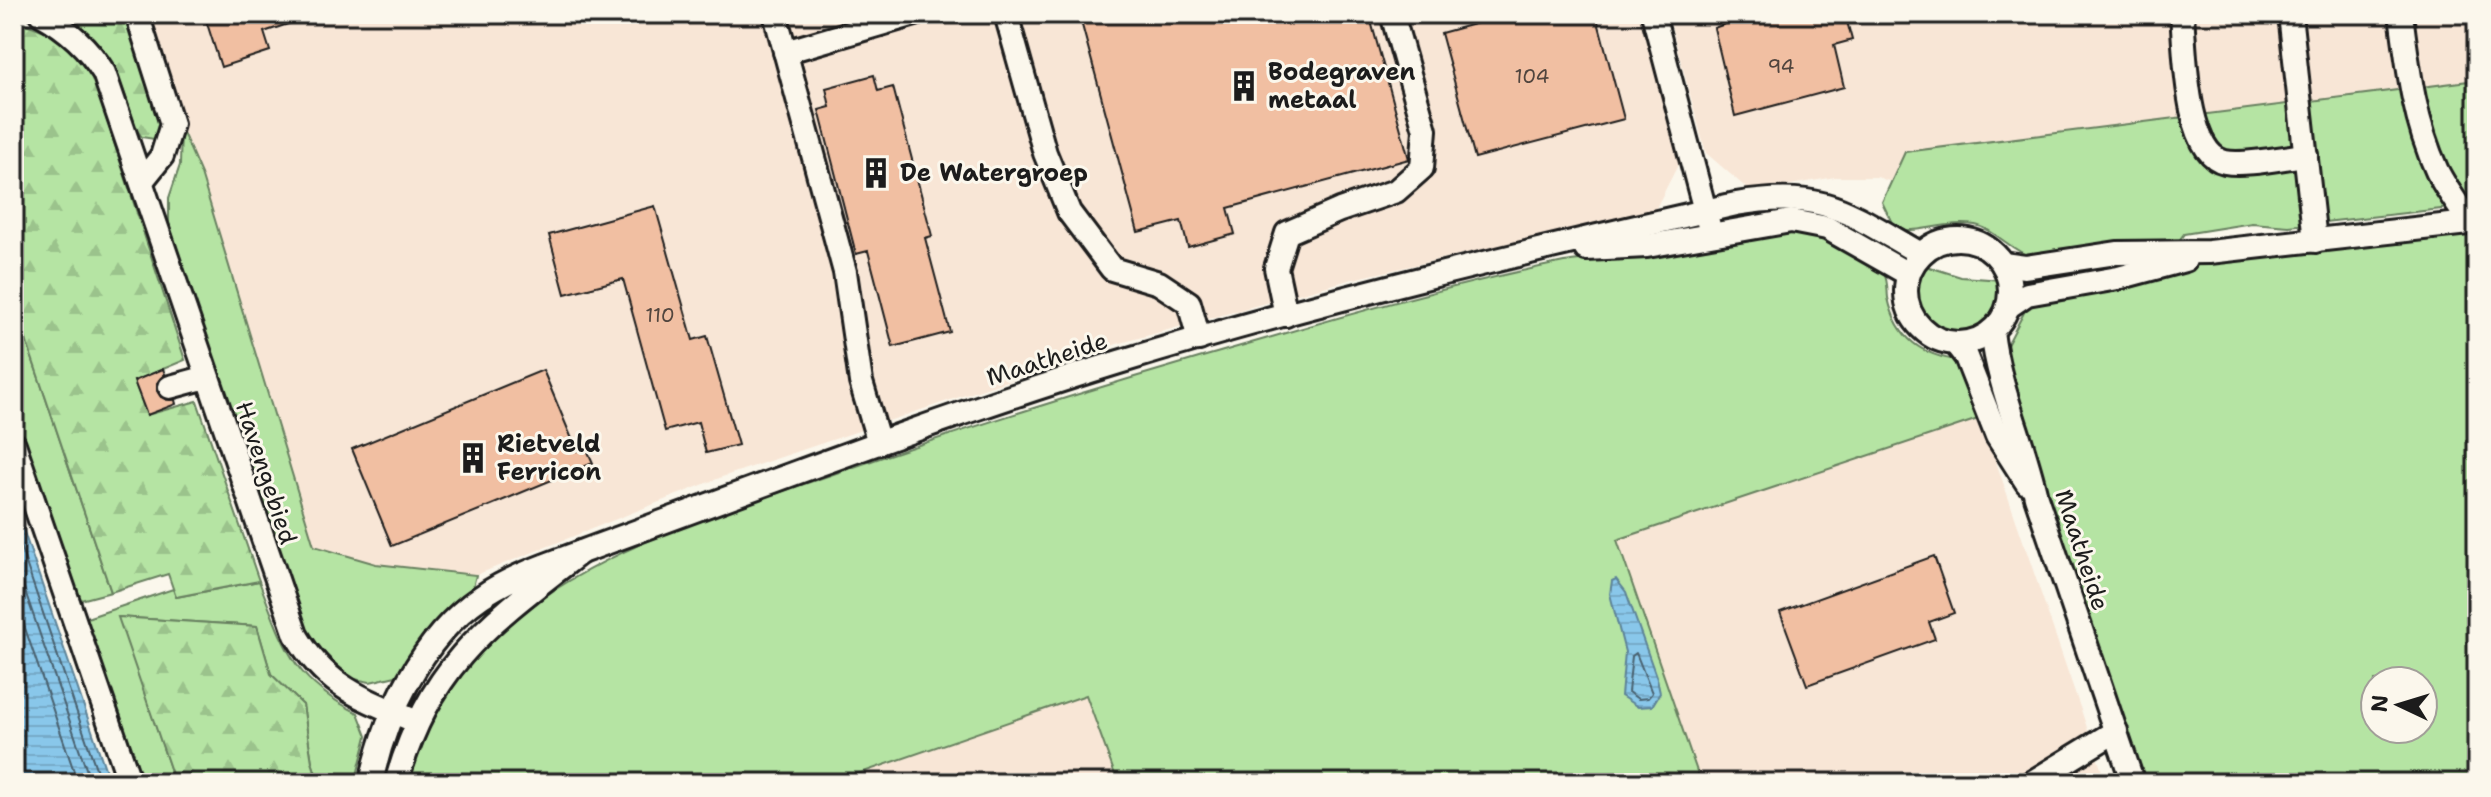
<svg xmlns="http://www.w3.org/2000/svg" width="2491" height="797" viewBox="0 0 2491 797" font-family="'Shantell Sans',sans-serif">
	<defs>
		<pattern id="forest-firs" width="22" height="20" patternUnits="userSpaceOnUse" patternTransform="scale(2)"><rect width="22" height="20" fill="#b5e4a3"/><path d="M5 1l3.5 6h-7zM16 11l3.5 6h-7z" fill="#9bc38c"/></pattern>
		<pattern id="water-rules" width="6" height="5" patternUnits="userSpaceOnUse" patternTransform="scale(2)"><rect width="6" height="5" fill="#89c7ea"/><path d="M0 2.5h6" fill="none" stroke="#76aac8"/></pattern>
	</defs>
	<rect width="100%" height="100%" fill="#fbf7ec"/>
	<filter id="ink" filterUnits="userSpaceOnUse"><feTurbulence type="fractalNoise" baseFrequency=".0125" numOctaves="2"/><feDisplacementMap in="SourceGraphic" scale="16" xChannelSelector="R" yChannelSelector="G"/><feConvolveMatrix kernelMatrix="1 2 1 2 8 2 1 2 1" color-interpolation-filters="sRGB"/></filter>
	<g filter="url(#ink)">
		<!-- built -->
		<g fill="#f8e6d6">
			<polygon points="144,14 1640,14 1680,161 1655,210 1349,280 1117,344 722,477 476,575 376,564 314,546 201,174 181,128"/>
			<polygon points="1668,14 2477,14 2477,80 1905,152 1892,182 1877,177 1835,177 1751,192 1706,153"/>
			<polygon points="1981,418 2106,783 1701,783 1616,540"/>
			<polygon points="1087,694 1118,783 832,783"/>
		</g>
		<!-- grass -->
		<g fill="#b5e4a3" stroke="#688060" stroke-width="2" fill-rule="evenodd">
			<path d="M2477,80V205L2289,226L2252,223L2184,234L2177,243L2034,258C2011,251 1993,228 1975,225C1947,220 1922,234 1895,229L1882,202L1905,152Z"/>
			<polygon points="181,128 201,174 314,546 376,564 476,575 472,591 400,675 370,682 344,677 321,656 306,630 259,503 169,223 169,198 180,165"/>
			<path d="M1785,226C1816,232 1864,245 1884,274C1888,280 1887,290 1888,298C1897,339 1922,356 1962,361L1981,418L1617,540L1701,783H1599L1597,778L1583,783H1118L1086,695L832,783H409C427,721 459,664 510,622C605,544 730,510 845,470C984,422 1124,379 1265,339C1363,310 1464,282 1564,262C1592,257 1621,258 1649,254C1694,247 1740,235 1785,226Z"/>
			<path d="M2477,234V783H2144L2006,372V347L2029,303L2135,283L2195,265ZM2375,681H2423V729H2375Z"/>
			<path d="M1923,265L1961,277L2002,280C2012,359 1887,344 1923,265Z"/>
			<polygon points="14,304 111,592 77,601 14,417"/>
			<path d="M259,581C284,646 292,681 358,713L367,736L355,783H319L312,762L303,705L271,674L257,626L119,617L175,783H137L81,620L173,589L176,597Z"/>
		</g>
		<!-- forest -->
		<g fill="url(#forest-firs)" stroke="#688060" stroke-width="2">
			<path d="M60,14H127L163,130L154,139L142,137L136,129C122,82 107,35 60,14Z"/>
			<polygon points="14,19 60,37 93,78 185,360 134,381 147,415 197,401 259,581 176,597 168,574 111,592 14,304"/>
			<polygon points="118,617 257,626 271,674 303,705 312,762 319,783 175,783"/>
		</g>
		<!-- water -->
		<g fill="url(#water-rules)" stroke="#5d8398" stroke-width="2">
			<polygon points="14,503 110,783 14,783"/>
			<polygon points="1616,579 1626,592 1657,679 1660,693 1652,706 1638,707 1621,696 1625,652 1610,594 1612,581"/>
		</g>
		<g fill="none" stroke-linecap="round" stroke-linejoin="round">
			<!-- shore -->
			<g stroke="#48606e" stroke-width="2">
				<polyline points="14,528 101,783"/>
				<polyline points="14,559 91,783"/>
				<polyline points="14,596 78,783"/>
				<polygon points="1636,653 1652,693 1648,698 1638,699 1628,692 1632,656"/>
			</g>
		</g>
		<!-- building -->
		<g fill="#f1bfa2" stroke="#1c1c1c" stroke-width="2">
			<polygon points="204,14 309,14 309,17 264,32 270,51 221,67"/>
			<polygon points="1079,14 1369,14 1409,159 1228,208 1235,234 1188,247 1181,221 1138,232"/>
			<polygon points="1511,14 1596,14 1624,119 1475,158 1441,33"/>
			<polygon points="1735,14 1845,14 1852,40 1834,45 1844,87 1735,116 1714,28 1736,20"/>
			<polygon points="874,75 878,91 893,87 932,236 925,238 950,332 893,347 868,251 856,254 819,110 830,107 826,88"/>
			<polygon points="655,206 693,340 707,336 738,445 706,453 698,422 665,431 623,279 565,294 549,235"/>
			<polygon points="163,369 165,374 157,383 157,391 161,397 175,400 176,404 147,415 134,381"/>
			<polygon points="543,370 577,451 586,447 593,463 392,546 352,449"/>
			<polygon points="1934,556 1954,613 1929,622 1935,639 1807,685 1780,612"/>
		</g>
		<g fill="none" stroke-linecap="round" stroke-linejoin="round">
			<defs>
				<g id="minor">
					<path d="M41,14C68,29 88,47 104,73L296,635C328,689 363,698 417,722"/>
					<polyline points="137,14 172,124 162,156 142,181"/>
					<polyline points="775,14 845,272 861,382 879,443"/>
					<polyline points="1006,14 1045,153 1069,212 1112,269 1159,283 1189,303 1199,339"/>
					<polyline points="1653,14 1709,226"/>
					<path d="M2182,14C2185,47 2185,154 2225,162C2245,166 2285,157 2306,155"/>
					<polyline points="2290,14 2315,241"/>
					<path d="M2401,14C2408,68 2414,121 2437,171C2446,189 2459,206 2470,223"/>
					<polyline points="785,52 915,14"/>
					<circle cx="1958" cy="291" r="52"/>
					<polyline points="1586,249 1647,246 1791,221 1827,228 1908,274"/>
					<polyline points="2003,264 2025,267 2117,253 2209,252 2477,222"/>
					<polyline points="2008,307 2027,294 2118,278 2185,260"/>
					<polyline points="1286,315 1276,268 1287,233 1340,210 1396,191 1422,168 1425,130 1392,14"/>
					<path d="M1992,331C1998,387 2024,442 2036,497L2133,783"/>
					<polyline points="1955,343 1966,357 1997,436 2027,483"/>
					<polyline points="170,387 207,377"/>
					<polyline points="14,444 130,783"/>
					<path d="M581,552C759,487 937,418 1119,362C1322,300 1530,251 1736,204C1825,189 1847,212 1921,254"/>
					<path d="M371,783C385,715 421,638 481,597C511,576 546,565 581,552C488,624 430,664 396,783"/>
					<polyline points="2031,783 2116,731"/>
				</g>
			</defs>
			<!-- minor casing -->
			<use href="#minor" stroke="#1c1c1c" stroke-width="28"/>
			<!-- minor -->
			<use href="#minor" stroke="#fbf7ec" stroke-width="22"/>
		</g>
	</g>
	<!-- icons -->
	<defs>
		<symbol id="building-bare" viewBox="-9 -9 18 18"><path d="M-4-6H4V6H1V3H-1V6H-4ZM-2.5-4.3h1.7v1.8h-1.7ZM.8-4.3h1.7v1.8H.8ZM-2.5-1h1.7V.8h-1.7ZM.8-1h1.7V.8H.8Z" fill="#1c1c1c" stroke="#fbf7ec" stroke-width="2.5" paint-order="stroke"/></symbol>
	</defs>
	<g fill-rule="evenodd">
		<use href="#building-bare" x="1222" y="64" width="44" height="44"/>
		<use href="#building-bare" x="854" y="151" width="44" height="44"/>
		<use href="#building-bare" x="451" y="436" width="44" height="44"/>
	</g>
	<g text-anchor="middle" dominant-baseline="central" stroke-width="6" stroke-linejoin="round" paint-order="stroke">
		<!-- number labels -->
		<g font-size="20" fill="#51453e">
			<text x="1781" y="66">94</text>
			<text x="1532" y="76">104</text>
			<text x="660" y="315">110</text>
		</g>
		<!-- poi labels -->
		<g font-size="24" font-weight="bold" fill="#1c1c1c" stroke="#fbf7ec" text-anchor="start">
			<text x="1268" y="72">Bodegraven<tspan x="1268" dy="28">metaal</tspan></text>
			<text x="900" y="173">De Watergroep</text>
			<text x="497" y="444">Rietveld<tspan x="497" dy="28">Ferricon</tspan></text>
		</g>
		<!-- street labels -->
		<g font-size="24" fill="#1c1c1c" stroke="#fbf7ec">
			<text transform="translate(1047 359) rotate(-18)">Maatheide</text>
			<text transform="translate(266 473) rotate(72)">Havengebied</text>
			<text transform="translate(2082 550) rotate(72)">Maatheide</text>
		</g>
	</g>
	<!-- margin -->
	<rect width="2491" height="797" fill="none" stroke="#fbf7ec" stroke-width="48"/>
	<rect x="24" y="24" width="2443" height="749" fill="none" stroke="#1c1c1c" stroke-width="3" filter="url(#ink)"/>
	<!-- north arrow -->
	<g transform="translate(2399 705) rotate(274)"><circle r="38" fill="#fbf7ec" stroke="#a29f99" stroke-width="2"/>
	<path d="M0-6L14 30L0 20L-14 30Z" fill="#1c1c1c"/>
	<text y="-12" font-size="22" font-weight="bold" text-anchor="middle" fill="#1c1c1c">N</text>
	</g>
</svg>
